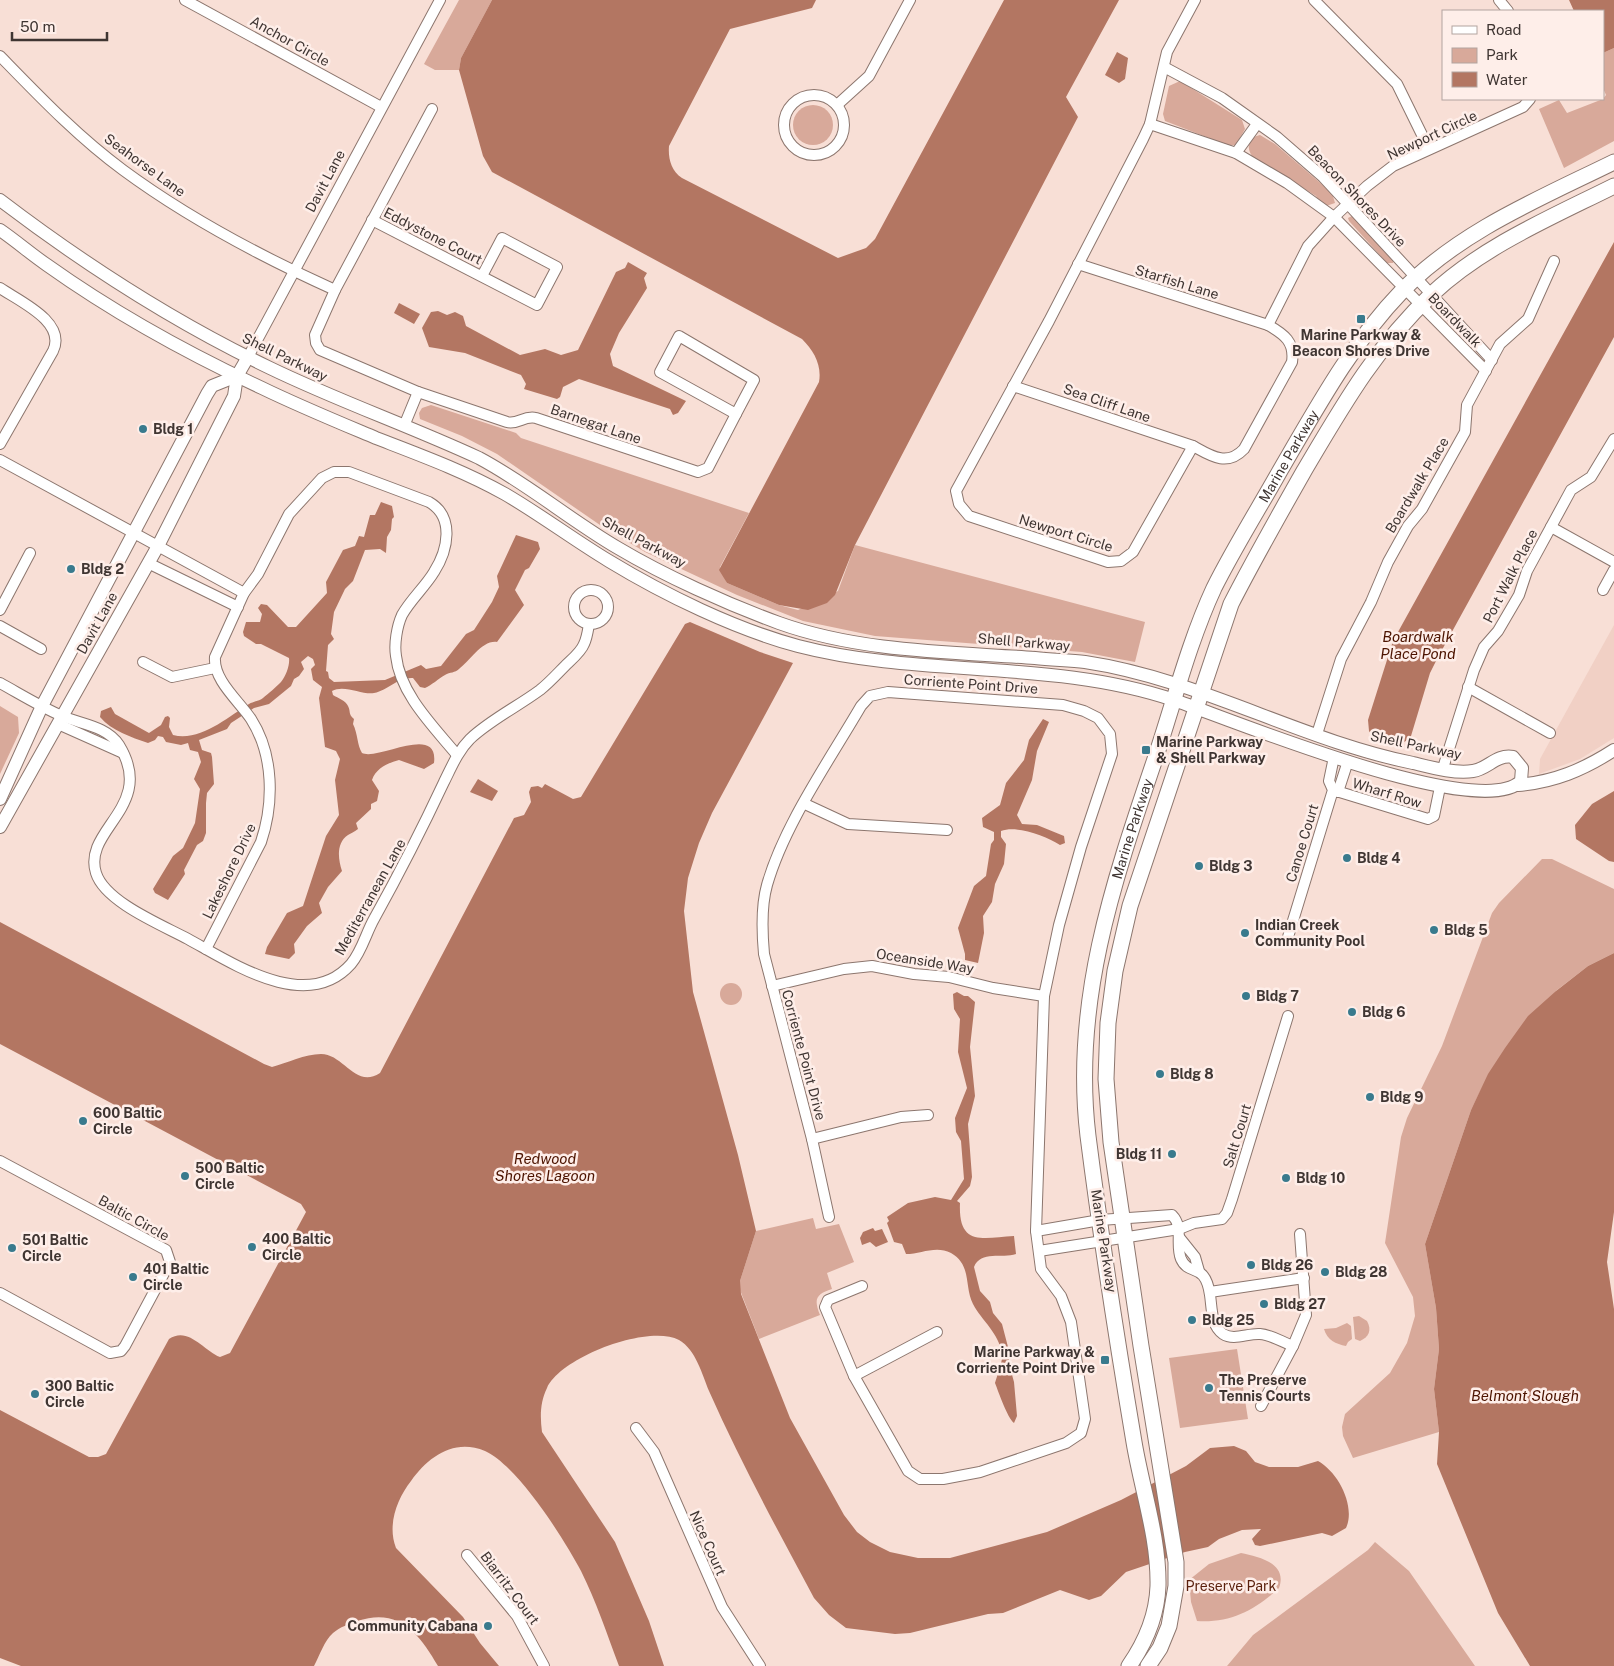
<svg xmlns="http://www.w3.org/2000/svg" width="1614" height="1666" viewBox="0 0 1614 1666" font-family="'Public Sans',sans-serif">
	<rect width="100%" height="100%" fill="#f8dfd6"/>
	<!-- built -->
	<polygon fill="#f1d0c5" points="1614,625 1614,738 1580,759 1539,774 1540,759"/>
	<!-- green -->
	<g fill="#d8a99a">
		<polygon points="459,0 492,0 461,58 459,70 435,70 424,64"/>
		<polygon points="1614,48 1614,141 1564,168 1539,109 1559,100 1567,113 1603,99 1606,95 1603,88 1603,53"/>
		<polygon points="1180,81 1242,120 1245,129 1236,145 1227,145 1165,121 1163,114 1169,86"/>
		<circle cx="813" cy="125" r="20"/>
		<path d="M1260,135L1275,144L1332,193L1335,203L1326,206L1320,204L1316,196L1253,157C1245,148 1249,137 1260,135Z"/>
		<polygon points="1352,216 1394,259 1393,263 1387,263 1349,221 1348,218"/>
		<polygon points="431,405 516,433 521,438 749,513 720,567 727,583 779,605 798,610 838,591 855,545 1145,622 1135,662 1082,652 875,636 803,621 737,595 645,552 600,525 497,454 462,436 420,419 419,413 422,408"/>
		<polygon points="0,706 18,717 19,733 0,774"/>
		<polygon points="1542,859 1552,859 1614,889 1614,953 1588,966 1557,990 1487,1078 1471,1110 1425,1244 1436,1308 1439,1349 1434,1389 1439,1432 1353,1458 1343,1436 1342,1427 1345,1414 1390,1373 1407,1343 1415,1316 1413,1297 1385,1243 1401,1137 1407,1118 1442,1046 1492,913 1499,903"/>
		<circle cx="731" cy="994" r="11"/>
		<path d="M813,1218L816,1229L839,1224L854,1262L827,1273L832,1289C817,1294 813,1298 820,1315L759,1339L740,1290V1281L756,1231Z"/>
		<path d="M1359,1316L1367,1321C1372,1330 1369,1337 1360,1341L1355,1339L1353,1317Z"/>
		<path d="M1347,1323L1351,1326L1352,1339L1348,1342L1346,1346C1336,1344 1327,1340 1324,1329L1336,1328Z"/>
		<polygon points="1237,1349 1248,1419 1180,1428 1169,1358"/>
		<polygon points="1375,1542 1409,1571 1475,1666 1227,1666 1253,1635 1368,1550"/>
		<path d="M1241,1553C1259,1557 1288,1563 1279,1588C1255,1610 1231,1623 1197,1621L1191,1602L1189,1580L1209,1564Z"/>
	</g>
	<!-- water -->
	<g fill="#b37662">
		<path d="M492,0H816L812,8L730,29L669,146C668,158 671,171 682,178L838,258L866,248L875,239L1004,0H1119L1066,97L1078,117L855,545L835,595L827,603L808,610L779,605L727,583L719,570L819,382C822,365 814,351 802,339L492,172L483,156L459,70L461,58Z"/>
		<polygon points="1569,0 1614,0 1614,48 1603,53 1603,11 1574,11"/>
		<polygon points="1117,52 1128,58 1125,79 1119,83 1105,75"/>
		<path d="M1614,242V337L1437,659L1430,673L1411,736C1401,750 1377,745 1369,731L1368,720L1393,641Z"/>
		<polygon points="628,262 647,273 644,278 647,288 619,333 610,354 613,366 686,401 678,413 673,415 670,409 579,379 563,387 560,397 557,399 524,389 526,384 521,375 465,353 429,347 422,328 431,312 438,311 447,315 455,312 463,316 466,326 520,355 545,349 561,355 578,350 616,272 625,268"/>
		<polygon points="399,303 420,314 414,324 394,313"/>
		<path d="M381,502L392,506L394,517L392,519L391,530L387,537L386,553L380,549L365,550L353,581L345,589L334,612L331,634L334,639L328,645L326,671L328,672L329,678L334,682L385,680L421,665L426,669L441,666L466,634L474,630L492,602L499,587L497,576L516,535L538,542L540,549L529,568L525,570L515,590L524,605L497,642C482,640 470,661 459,669C455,673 450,672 445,675C438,679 432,685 425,688L420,687L413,678C397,677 389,690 374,693C362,695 344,684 332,691L333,695C338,698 346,701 348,706C351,712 348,714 354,719L353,724C358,734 357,745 362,753C378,761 439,723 434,763L424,769L399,760C388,763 376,768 372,780L379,791L377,801L371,804V809L356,823L358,829C354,832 351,833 348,835C336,843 338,859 342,871L328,887L319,903L322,913L307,926L294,944L295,953L289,959L265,954L267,947L287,913L303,906L326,836L339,815L335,780L340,759L336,751L325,747L319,698L322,687L313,680L311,669L315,665L313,659L308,656L301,662L304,669L299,676L294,679L291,686L269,704L254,708L231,723L227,729L199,740L202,750L211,753L212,757L214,784L207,793L206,803V833L203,841L197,845L184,870L185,874L168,900L155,893L153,889L173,856L183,848L195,823L200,789L194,779L201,762L198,752L190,750L188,743L181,745L166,742L163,737L158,736L155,740L148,743C131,737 112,731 100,717L101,711L111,707L115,714L149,733L161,725L165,717L168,716L170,718L169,727L173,735C200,742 228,717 249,704C254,701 260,701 263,698C268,694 276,687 281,682C286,676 290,665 289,658L261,644H256L244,636L243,632L246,622H260L262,614L258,608L261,604L267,605L288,627H296L327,593L326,582L343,550L355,546L359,536L364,537L370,515H375Z"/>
		<path d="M690,622L760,652L793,663L712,813L699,843L688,878L684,911L693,992L738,1155L756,1231L740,1281L741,1294L790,1418L844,1515L857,1532L870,1542L890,1552L918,1558H950L1047,1532L1121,1500L1186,1466L1210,1448L1234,1446L1246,1451L1255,1462L1269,1467H1298L1318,1461C1338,1472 1356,1506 1346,1528L1332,1536L1322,1533L1260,1546L1255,1545L1252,1539L1261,1529L1242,1530L1219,1539L1208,1547L1185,1552L1126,1572L1101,1596L1089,1600L1060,1590L1003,1613L988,1614L910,1633L895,1634L846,1628L829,1615L814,1598C777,1529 741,1463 709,1391C702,1374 696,1350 679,1340C648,1324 561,1357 547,1388C540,1402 540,1417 542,1432L615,1542L649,1621L664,1666H619C607,1634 596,1601 581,1571C564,1539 518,1466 485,1451C454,1438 428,1457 411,1481C397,1499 387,1525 396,1548L463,1617L480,1643L499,1666H438C419,1633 399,1607 357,1621C349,1624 340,1627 333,1633C324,1641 320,1655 314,1666H21L0,1658V1410L89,1457H98L106,1454L169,1339C188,1326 203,1350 220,1357L230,1353L306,1212L301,1204L0,1044V922L264,1064L272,1067C287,1063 305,1054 321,1054C344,1054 355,1089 380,1073L514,818L524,815L531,802L529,792L531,787L538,786L542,788L545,784L573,799L581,797L685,624Z"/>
		<path d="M1043,719L1049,722L1037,751L1032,780L1017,815L1022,824L1037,825L1064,836L1065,843L1060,845C1046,836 1017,825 1001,831V837L1006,844L1004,864L995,884L992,902L983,916L984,933L978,963L965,960V954L958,928L974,886L986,876L991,844L994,840V832L983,827L982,818L1000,805L1006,783L1024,760L1029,740Z"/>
		<polygon points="478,779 498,791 492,801 470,792"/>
		<polygon points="1614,791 1614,862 1609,861 1576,839 1575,825 1592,804"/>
		<polygon points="1614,953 1614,1212 1607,1262 1614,1309 1614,1666 1530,1666 1498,1613 1437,1464 1439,1432 1434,1389 1439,1349 1436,1308 1425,1244 1471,1110 1488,1074 1505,1048 1528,1016 1556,991 1588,966"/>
		<path d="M957,992L964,996H968L975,1002L970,1047L975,1096L968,1124L972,1177L970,1186L957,1201L960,1203C958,1247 983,1238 1014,1236L1016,1254C1002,1259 981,1250 974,1267L980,1291L990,1302L993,1313L1002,1324L1008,1347L1009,1364L1014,1382L1017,1416L1014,1423C1007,1417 999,1393 995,1383C997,1375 1003,1362 1002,1354C999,1333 982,1321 973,1304C964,1286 972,1265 951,1253C936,1245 921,1254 906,1254L902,1244L894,1242L887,1223L889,1221L887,1217L908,1203L935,1197L951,1200L964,1179L961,1141L956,1132L955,1118L967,1088L958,1052L960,1019L954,1009L953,994Z"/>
		<polygon points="873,1228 875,1231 882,1229 888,1242 876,1247 870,1242 862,1245 860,1238 863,1232"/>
	</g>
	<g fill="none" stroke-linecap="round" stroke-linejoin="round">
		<defs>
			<g id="minor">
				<polyline points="185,0 381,107"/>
				<path d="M1195,0L1167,52L1150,124L1143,139L1049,321L956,491L959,504L969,516L1108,562L1121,561L1133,552L1193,446C1211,456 1227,467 1244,449L1292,362C1295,342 1284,334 1268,325L1308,246L1334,217L1367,186L1393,166L1523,107L1530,99"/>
				<polyline points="1314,0 1397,84 1429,149"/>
				<polyline points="1499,0 1508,11"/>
				<path d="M0,56C39,96 78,137 123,170C188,218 262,257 335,290"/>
				<polyline points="1164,67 1222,98 1277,137 1323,177 1492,360"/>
				<circle cx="814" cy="125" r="30"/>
				<polyline points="837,105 869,76 910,0"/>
				<path d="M432,109L335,290L315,335L316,343L320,350L418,392L507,422C518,425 524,415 536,418L698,472L708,468L736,414"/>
				<polyline points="1150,124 1236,153 1287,183 1334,217 1486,371"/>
				<polyline points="1236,153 1257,124"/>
				<polyline points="372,220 537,305 557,267 502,238 482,276"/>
				<polyline points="1078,264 1268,325"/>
				<path d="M0,288C19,301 67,322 53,351L0,444"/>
				<polygon points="679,336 754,380 736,414 660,372"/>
				<polyline points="248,357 440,0"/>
				<polyline points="1013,386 1193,446"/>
				<polyline points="404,426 418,392"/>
				<polyline points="0,460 244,593"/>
				<polyline points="1551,527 1614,562"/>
				<polyline points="148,563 238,607"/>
				<circle cx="591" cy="607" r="17"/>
				<polyline points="1603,590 1614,570"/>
				<polyline points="0,610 30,553"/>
				<polyline points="0,626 41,649"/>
				<polyline points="143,662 172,677 215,668"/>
				<path d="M0,683C20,694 41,707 62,716C80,724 107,726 119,745C157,807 82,829 96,873C105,902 162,925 188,939C232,963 307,1014 351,964C362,951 366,933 374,919C399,874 422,829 444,782C452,766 458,751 470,739C490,720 517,707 540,690C549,683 557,674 565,666C571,660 581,652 584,644C587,638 588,630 589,624"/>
				<polyline points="1468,687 1550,733"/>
				<polyline points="58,724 123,753"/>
				<polyline points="1317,734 1341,659 1371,602 1388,562 1408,526 1422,509 1465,432 1467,405 1500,344 1528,319 1554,261"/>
				<polyline points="1443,768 1474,670 1484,647 1498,631 1519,595 1527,571 1571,490 1591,477 1614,439"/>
				<polyline points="1333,790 1428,819 1434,816 1440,787"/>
				<polyline points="1338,792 1348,761"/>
				<polyline points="805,804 848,824 947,830"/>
				<polyline points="1288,937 1333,790 1329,781 1334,757"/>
				<path d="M206,949L261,842C274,803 274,755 251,719C239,701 213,680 215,657L244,593L258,574L289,514L322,478L334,472H349L429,502C455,517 448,550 434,572C425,587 411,599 402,615C397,626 394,644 396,656C400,694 434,727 457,755"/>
				<polyline points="772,986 844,969 872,966 914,974 949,977 993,988 1044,996"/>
				<polyline points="812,1139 901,1117 928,1115"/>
				<polyline points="0,1161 166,1250 170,1262 125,1346 121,1351 110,1353 0,1293"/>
				<path d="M829,1217L812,1139L764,954C762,932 761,906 767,885C784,825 829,761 861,706L870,696L888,692L1063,705L1084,711L1098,718L1110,734L1112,754L1081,847L1059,925L1044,996L1036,1231L1041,1269L1061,1296L1071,1322L1085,1419L1081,1433L1066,1443L980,1472L943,1479H920L908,1471L854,1376L825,1307L828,1300L862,1286"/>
				<path d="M1036,1231L1100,1220L1172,1215C1184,1227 1175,1244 1181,1259C1189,1277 1205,1261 1210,1295C1212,1308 1211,1326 1223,1334C1234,1341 1248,1333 1260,1334C1272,1335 1282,1342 1293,1346"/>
				<polyline points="1179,1237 1195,1257 1199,1271"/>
				<polyline points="1039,1251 1179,1229 1194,1223 1222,1219 1227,1213 1232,1199 1288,1016"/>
				<polyline points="1210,1292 1304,1278"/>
				<polyline points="854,1376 937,1332"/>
				<polyline points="1261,1406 1293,1346 1306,1315 1300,1234"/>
				<polyline points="636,1428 654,1452 722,1607 760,1666"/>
				<polyline points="467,1555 517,1616 544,1666"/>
			</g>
			<g id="tertiary">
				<path d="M0,200C84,264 174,322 270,368C338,401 410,426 479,458C528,484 570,520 618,548C665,576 727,604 779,623C860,652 950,652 1035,658C1052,660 1069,660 1085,662C1199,679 1300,740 1413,763C1430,767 1455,774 1473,771C1488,769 1496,754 1513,757L1522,768L1521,781C1480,823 1230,719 1174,700C1053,659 921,678 798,646C735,629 665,595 609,561C574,540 541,515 505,494C464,471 420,455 376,438C338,422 299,406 262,388C189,354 113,312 47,265C31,254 16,241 0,230"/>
				<path d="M1518,785C1554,782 1583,770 1614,750"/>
				<polyline points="0,799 42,706 207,394 212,386 237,376"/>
				<polyline points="0,827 158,546 234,396 237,376 248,357"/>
			</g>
			<g id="secondary">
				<path id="s1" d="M1129,1666C1145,1643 1157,1615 1158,1586C1159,1538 1142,1490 1134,1442C1117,1341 1101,1238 1088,1136C1072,1003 1113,883 1155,759C1174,702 1189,642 1214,588C1233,550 1256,513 1277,476C1315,411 1350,345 1402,291C1460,231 1541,198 1614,162"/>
				<path d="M1148,1666L1160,1648L1169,1626L1176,1586V1562L1141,1346L1111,1142L1106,1079L1108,1023L1115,971L1130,906L1231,604C1254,559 1279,515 1304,471C1343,405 1376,347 1432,294C1483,246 1552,217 1614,186"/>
			</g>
		</defs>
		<!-- minor casing -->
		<use href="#minor" stroke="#8c766e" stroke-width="12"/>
		<!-- tertiary casing -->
		<use href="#tertiary" stroke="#8c766e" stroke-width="14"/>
		<!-- secondary casing -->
		<use href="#secondary" stroke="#8c766e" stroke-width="17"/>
		<!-- minor -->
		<use href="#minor" stroke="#fff" stroke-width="10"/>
		<!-- tertiary -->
		<use href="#tertiary" stroke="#fff" stroke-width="12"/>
		<!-- secondary -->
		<use href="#secondary" stroke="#fff" stroke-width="15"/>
	</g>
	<!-- markers -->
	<g fill="#397a8d" stroke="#feeee9" stroke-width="2">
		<rect x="1356" y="314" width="10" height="10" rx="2.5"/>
		<circle cx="143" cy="429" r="5"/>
		<circle cx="71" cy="569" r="5"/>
		<rect x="1141" y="745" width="10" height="10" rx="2.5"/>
		<circle cx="1347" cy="858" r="5"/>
		<circle cx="1199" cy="866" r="5"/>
		<circle cx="1434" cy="930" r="5"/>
		<circle cx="1245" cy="933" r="5"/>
		<circle cx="1246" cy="996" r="5"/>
		<circle cx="1352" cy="1012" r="5"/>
		<circle cx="1160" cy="1074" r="5"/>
		<circle cx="1370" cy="1097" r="5"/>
		<circle cx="83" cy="1121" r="5"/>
		<circle cx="1172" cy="1154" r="5"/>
		<circle cx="185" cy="1176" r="5"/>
		<circle cx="1286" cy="1178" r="5"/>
		<circle cx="252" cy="1247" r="5"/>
		<circle cx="12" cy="1248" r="5"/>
		<circle cx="1251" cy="1265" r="5"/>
		<circle cx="1325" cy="1272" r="5"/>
		<circle cx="133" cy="1277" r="5"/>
		<circle cx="1264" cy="1304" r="5"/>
		<circle cx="1192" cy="1320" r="5"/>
		<rect x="1100" y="1355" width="10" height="10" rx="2.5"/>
		<circle cx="1209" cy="1388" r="5"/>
		<circle cx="35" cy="1394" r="5"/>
		<circle cx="488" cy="1626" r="5"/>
	</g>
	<g text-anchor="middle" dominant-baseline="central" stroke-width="5" stroke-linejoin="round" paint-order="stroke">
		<!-- street labels -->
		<g font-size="14" fill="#3f3532" stroke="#feeee9">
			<text transform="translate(290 41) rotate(29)">Anchor Circle</text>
			<text transform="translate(1432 135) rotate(-25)">Newport Circle</text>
			<text transform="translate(145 165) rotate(36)">Seahorse Lane</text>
			<text transform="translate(325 181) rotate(-62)">Davit Lane</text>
			<text transform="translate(1357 196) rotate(46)">Beacon Shores Drive</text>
			<text transform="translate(433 236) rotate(27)">Eddystone Court</text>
			<text transform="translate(1177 282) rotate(17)">Starfish Lane</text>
			<text transform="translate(1455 320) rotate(46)">Boardwalk</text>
			<text transform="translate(285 357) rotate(26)">Shell Parkway</text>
			<text transform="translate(1107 403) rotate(19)">Sea Cliff Lane</text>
			<text transform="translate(596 424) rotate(19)">Barnegat Lane</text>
			<text stroke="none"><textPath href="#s1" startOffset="1261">Marine Parkway</textPath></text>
			<text transform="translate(1417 485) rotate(-59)">Boardwalk Place</text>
			<text transform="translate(1066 533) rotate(17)">Newport Circle</text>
			<text transform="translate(644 542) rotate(28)">Shell Parkway</text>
			<text transform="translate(1510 576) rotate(-63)">Port Walk Place</text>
			<text transform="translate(97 623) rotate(-61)">Davit Lane</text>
			<text transform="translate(1024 642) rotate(5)">Shell Parkway</text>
			<text transform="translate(971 684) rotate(4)">Corriente Point Drive</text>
			<text transform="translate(1416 745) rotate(12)">Shell Parkway</text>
			<text transform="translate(1387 793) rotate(17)">Wharf Row</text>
			<text stroke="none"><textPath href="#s1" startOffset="855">Marine Parkway</textPath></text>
			<text transform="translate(1302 843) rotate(-73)">Canoe Court</text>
			<text transform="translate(229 871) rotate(-64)">Lakeshore Drive</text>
			<text transform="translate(370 897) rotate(-61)">Mediterranean Lane</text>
			<text transform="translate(925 961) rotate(9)">Oceanside Way</text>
			<text transform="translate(804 1055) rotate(75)">Corriente Point Drive</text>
			<text transform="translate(1237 1136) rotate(-73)">Salt Court</text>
			<text transform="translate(134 1218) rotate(29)">Baltic Circle</text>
			<text transform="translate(1104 1241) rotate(81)">Marine Parkway</text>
			<text transform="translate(708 1543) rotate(66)">Nice Court</text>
			<text transform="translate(510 1588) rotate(53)">Biarritz Court</text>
		</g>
		<!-- poi labels -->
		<g font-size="14" font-weight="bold" fill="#3f3532" stroke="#feeee9" text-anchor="start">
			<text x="1361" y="335" text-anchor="middle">Marine Parkway &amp;<tspan x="1361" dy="16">Beacon Shores Drive</tspan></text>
			<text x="153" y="429">Bldg 1</text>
			<text x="81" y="569">Bldg 2</text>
			<text x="1156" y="742">Marine Parkway<tspan x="1156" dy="16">&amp; Shell Parkway</tspan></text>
			<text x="1357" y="858">Bldg 4</text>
			<text x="1209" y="866">Bldg 3</text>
			<text x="1255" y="925">Indian Creek<tspan x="1255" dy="16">Community Pool</tspan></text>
			<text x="1444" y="930">Bldg 5</text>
			<text x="1256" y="996">Bldg 7</text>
			<text x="1362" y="1012">Bldg 6</text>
			<text x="1170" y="1074">Bldg 8</text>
			<text x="1380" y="1097">Bldg 9</text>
			<text x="93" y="1113">600 Baltic<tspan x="93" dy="16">Circle</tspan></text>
			<text x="1162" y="1154" text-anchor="end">Bldg 11</text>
			<text x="195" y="1168">500 Baltic<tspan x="195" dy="16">Circle</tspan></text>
			<text x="1296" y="1178">Bldg 10</text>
			<text x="262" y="1239">400 Baltic<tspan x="262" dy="16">Circle</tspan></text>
			<text x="22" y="1240">501 Baltic<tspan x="22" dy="16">Circle</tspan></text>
			<text x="1261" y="1265">Bldg 26</text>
			<text x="143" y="1269">401 Baltic<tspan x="143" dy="16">Circle</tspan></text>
			<text x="1335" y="1272">Bldg 28</text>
			<text x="1274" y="1304">Bldg 27</text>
			<text x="1202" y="1320">Bldg 25</text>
			<text x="1095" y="1352" text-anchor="end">Marine Parkway &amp;<tspan x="1095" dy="16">Corriente Point Drive</tspan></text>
			<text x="1219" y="1380">The Preserve<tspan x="1219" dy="16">Tennis Courts</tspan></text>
			<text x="45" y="1386">300 Baltic<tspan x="45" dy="16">Circle</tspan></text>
			<text x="478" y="1626" text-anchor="end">Community Cabana</text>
		</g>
		<!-- park labels -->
		<g font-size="14" fill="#5b210d" stroke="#feeee9">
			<text x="1231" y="1586">Preserve Park</text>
		</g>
		<!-- water labels -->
		<g font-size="15" font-style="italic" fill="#4d1401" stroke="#feeee9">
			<text x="1418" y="636">Boardwalk<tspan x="1418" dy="17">Place Pond</tspan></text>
			<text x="545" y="1158">Redwood<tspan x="545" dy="17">Shores Lagoon</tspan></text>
			<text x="1525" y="1395">Belmont Slough</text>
		</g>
	</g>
	<!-- legend -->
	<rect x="1442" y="10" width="162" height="90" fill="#feeee9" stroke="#b2a4a0"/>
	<rect x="1452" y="26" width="25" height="8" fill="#ffffff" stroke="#b2a4a0"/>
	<text x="1486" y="35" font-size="15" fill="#3f3532">Road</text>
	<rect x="1452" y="48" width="25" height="15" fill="#d8a99a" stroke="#b2a4a0"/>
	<text x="1486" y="60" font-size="15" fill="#3f3532">Park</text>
	<rect x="1452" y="72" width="25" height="15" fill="#b37662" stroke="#b2a4a0"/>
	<text x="1486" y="85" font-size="15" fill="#3f3532">Water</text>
	<!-- scale -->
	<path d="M12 32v8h95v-8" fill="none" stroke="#3f3532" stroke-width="2.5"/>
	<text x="20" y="32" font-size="15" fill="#3f3532" stroke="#feeee9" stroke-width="4" paint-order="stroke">50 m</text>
</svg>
